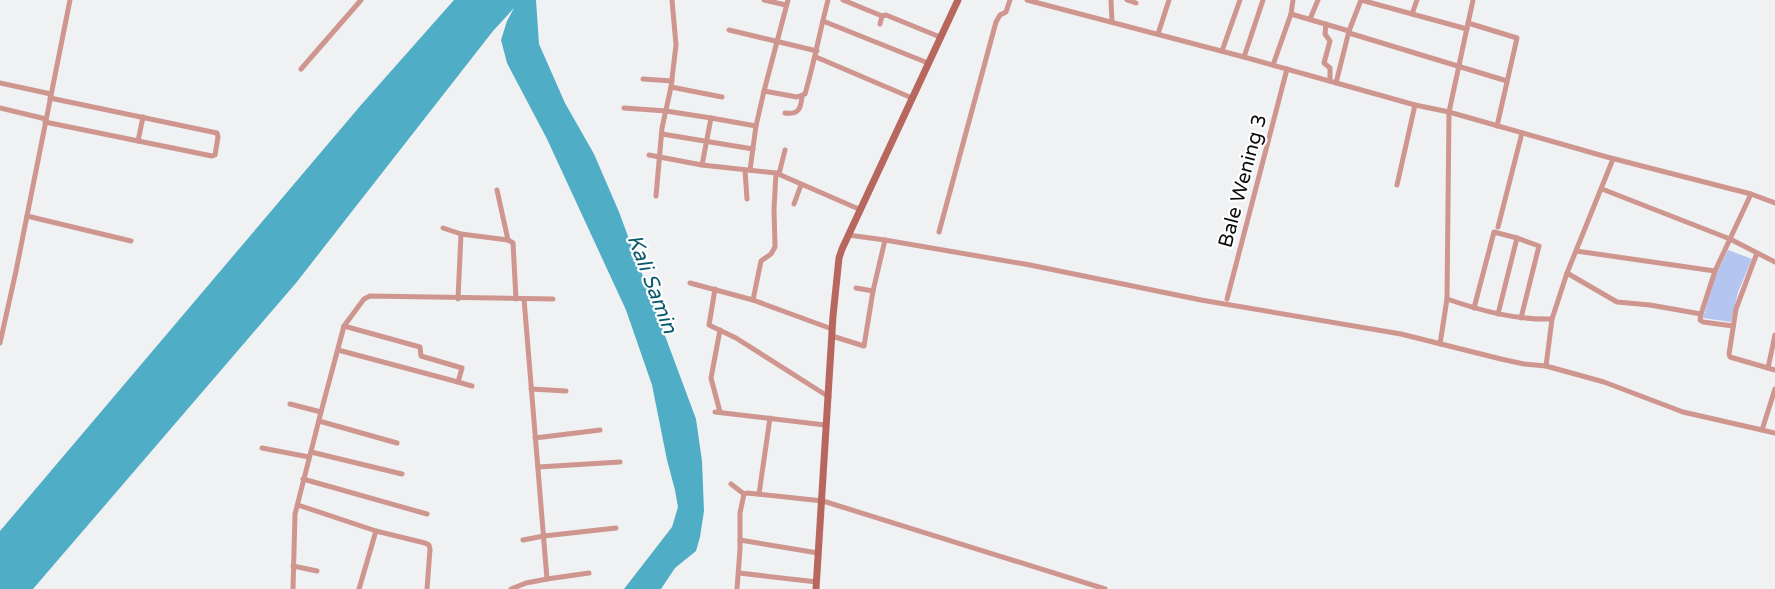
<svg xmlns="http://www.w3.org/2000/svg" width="1775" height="589" viewBox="0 0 1775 589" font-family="'Varela Round',sans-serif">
	<rect width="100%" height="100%" fill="#f0f1f3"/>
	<!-- green -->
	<polygon fill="#b4c6ef" points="1728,250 1752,259 1738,292 1731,322 1703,318 1715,277"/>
	<!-- water -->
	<polygon fill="#50adc6" points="454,0 536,0 539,44 565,103 594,154 619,212 696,419 702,461 704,511 700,537 696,551 675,568 661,589 624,589 672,527 678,507 675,490 667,460 652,385 626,310 547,139 507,63 501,40 507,21 514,8 493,31 296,283 33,589 0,589 0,531 361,105"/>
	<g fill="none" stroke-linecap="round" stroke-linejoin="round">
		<!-- street -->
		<g stroke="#ce968f" stroke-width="5">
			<polyline points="764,0 786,5"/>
			<polyline points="843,0 882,16"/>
			<polyline points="1027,0 1244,57 1415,105 1449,112 1607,157 1751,194 1775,203"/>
			<polyline points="1111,0 1112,22"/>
			<polyline points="1127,0 1136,3"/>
			<polyline points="1361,0 1467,29"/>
			<polyline points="1291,14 1293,0"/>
			<polyline points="1412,14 1417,0"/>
			<polyline points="1310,19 1318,0"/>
			<polyline points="823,21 928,63"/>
			<polyline points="1468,23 1517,38 1497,126"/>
			<polyline points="880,24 882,16 886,15 940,37"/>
			<polyline points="1326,24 1325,34 1330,41 1324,63 1330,68 1330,81"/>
			<polyline points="729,30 817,51"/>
			<polyline points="1349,33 1507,81"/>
			<polyline points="1158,34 1169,0"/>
			<polyline points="1222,51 1240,0"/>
			<polyline points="816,57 912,98"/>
			<polyline points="1244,57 1263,0"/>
			<polyline points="1273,65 1291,14 1349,31"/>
			<polyline points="301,69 361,0"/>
			<polyline points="643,79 672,81"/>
			<polyline points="0,83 51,94"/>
			<polyline points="1336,83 1349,31 1361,0"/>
			<polyline points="671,87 722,97"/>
			<polyline points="764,91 788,0"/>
			<polyline points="0,108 46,119"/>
			<polyline points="624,108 666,111 711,118"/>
			<path d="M785,113C799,115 801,108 802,96"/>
			<polyline points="45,122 212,156 215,155 218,137 217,133 50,98"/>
			<polyline points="662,134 753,149"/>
			<polyline points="138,141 143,117"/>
			<polyline points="649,155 702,165 776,173 861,210"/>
			<polyline points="1613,159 1567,273 1617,302 1650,305 1701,314"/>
			<polyline points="702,165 711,118 756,126"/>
			<polyline points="745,170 747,199"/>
			<path d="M750,170L756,126L764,91L797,97L805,94C814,63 820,31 828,0"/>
			<polyline points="779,174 785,150"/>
			<polyline points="1397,185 1415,105"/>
			<polyline points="1602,189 1730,239 1775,262"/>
			<polyline points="497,190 508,240"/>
			<polyline points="656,196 662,128 671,87 676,45 672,0"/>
			<polyline points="794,204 801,185"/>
			<polyline points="27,216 131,241"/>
			<polyline points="1498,227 1522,133"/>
			<polyline points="443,228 461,234 508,240 513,243 516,299"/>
			<polyline points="939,232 996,22 1000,15 1006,12 1010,0"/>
			<polyline points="1517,238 1539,246 1521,318"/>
			<polyline points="885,240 1030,265 1201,300 1401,334 1501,359 1524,364 1546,366 1604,382 1683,412 1762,430"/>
			<polyline points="1576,251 1715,271"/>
			<polyline points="1757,253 1736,309 1729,354 1730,357 1768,368"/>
			<polyline points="690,283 753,300 832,329"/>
			<polyline points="856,288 873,291"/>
			<polyline points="715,289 709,325 736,338 829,397"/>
			<polyline points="458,299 461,234"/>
			<polyline points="1227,299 1287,69"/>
			<path d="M1447,299C1482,311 1515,320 1552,319"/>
			<polyline points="753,300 761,261 771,254 775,247 774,209 776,173"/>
			<polyline points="1474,308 1494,232 1517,238 1498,314"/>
			<polyline points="1733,326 1703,322 1700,320 1701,314 1715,271 1751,194"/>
			<polyline points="720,330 711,378 720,412"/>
			<polyline points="1775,335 1768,368 1775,370"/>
			<polyline points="832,336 864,346 873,291 885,240 848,235"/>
			<polyline points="0,343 16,271 70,0"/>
			<polyline points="1440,344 1447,299 1449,112 1473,0"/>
			<polyline points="338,350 458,382 462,368 421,356 420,347 344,326"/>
			<polyline points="1546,366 1552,319 1567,273"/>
			<polyline points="458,382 472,386"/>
			<polyline points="531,389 566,391"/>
			<polyline points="1775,389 1762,430 1775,433"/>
			<polyline points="290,404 321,412"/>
			<polyline points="715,412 825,425"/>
			<polyline points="319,421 397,443"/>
			<polyline points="535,438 600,430"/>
			<polyline points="262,448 309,457"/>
			<polyline points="311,452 402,474"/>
			<polyline points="538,467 620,462"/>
			<polyline points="303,479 427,514"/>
			<polyline points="731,484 744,494 747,493 823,501 1105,589"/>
			<polyline points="759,494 770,418"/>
			<polyline points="298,505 376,531 425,543 429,545 430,549 427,589"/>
			<polyline points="523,540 544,536 616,528"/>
			<polyline points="740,540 818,553"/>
			<polyline points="293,566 317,571"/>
			<polyline points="739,573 817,582"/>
			<polyline points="547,579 589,573"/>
			<polyline points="293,589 295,514 321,412 344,326 364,299 370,296 553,299"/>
			<polyline points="359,589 376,531"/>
			<polyline points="511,589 526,583 547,579 524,299"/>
			<polyline points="737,589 740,549 740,513 744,494"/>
		</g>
		<!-- secondary -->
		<polyline stroke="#b8675f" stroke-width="7" points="816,589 833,316 839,258 842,249 958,0"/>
	</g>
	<g text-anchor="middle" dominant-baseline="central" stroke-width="4.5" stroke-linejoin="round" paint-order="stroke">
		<!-- street labels -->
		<g font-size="20" fill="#0b0c0c" stroke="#fefeff">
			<text transform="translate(1243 181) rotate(-75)">Bale Wening 3</text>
		</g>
		<!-- water labels -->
		<g font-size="21" font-style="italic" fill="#0a5a6c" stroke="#fefeff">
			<text transform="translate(652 284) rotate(69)">Kali Samin</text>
		</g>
	</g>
</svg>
